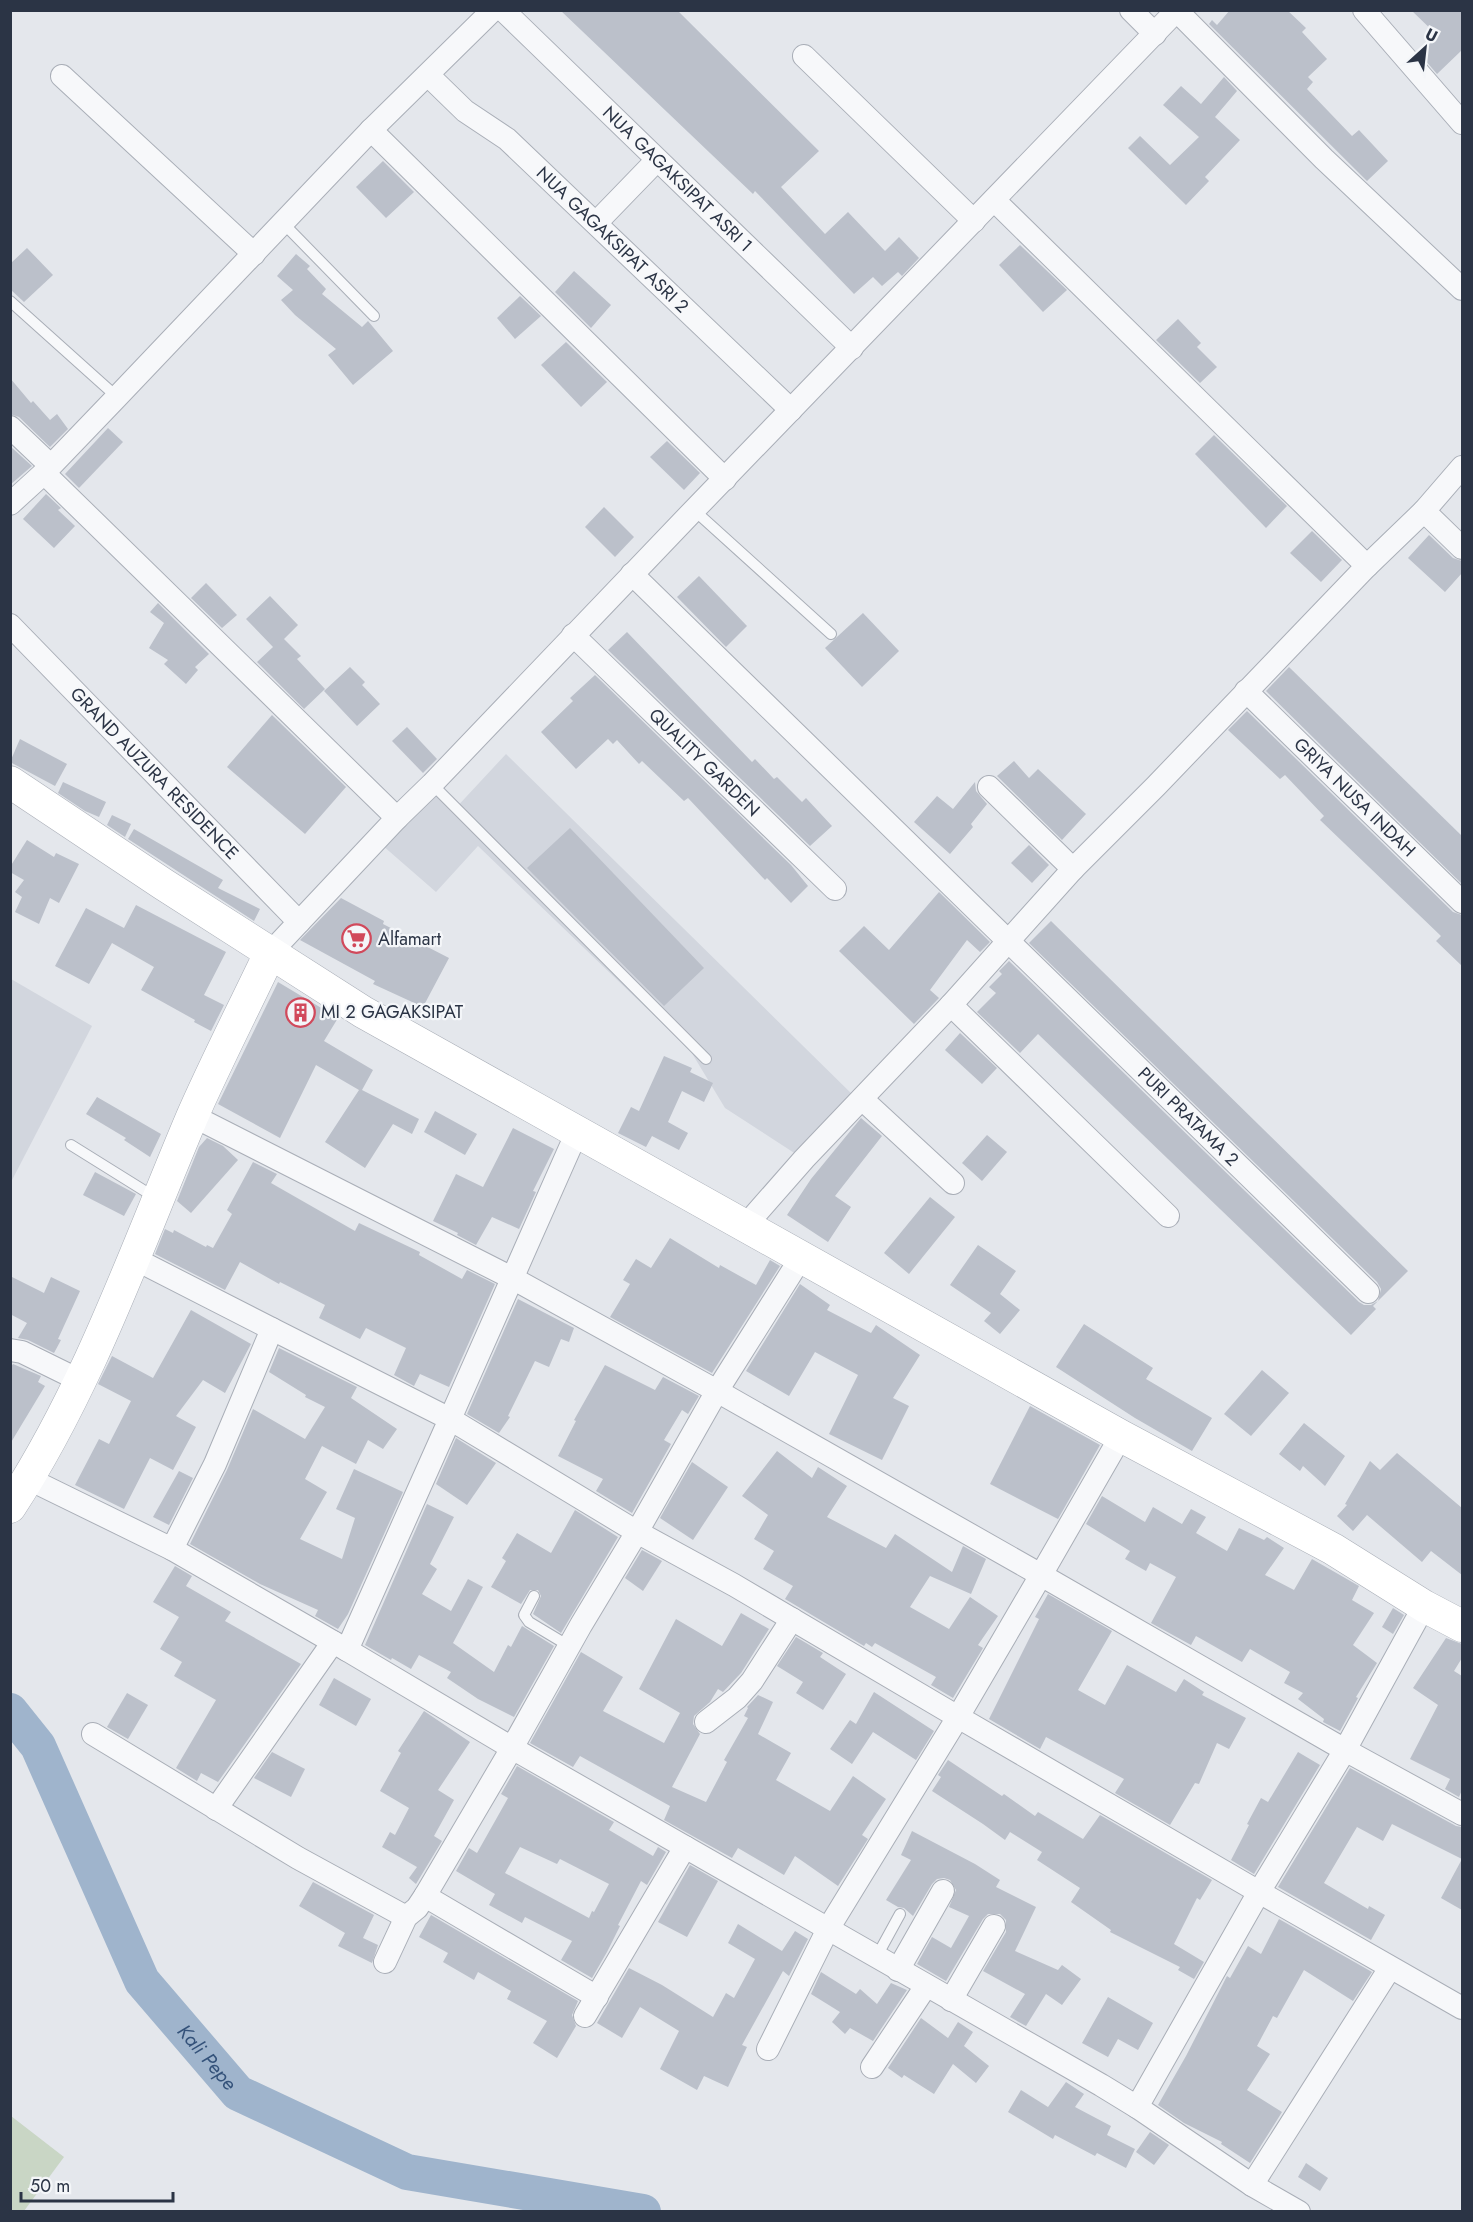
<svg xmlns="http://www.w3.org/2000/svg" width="1473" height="2222" viewBox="0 0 1473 2222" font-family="Jost,sans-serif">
	<rect width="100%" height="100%" fill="#e4e7ec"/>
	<!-- built -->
	<g fill="#d2d6de">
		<polygon points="506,754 856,1098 802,1158 725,1108 690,1050 478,846 436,892 382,845 433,793 453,811"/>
		<polygon points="11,979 92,1026 11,1182"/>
	</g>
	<!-- green -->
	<polygon fill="#c9d6c5" points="11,2116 64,2157 24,2211 11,2211"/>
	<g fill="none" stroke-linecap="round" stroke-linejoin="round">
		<!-- river -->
		<path stroke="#9fb4cc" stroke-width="36" id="s1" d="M10,1711L38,1746L142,1981L238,2093L407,2172L643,2212"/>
	</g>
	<!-- building -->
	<g fill="#bbc0ca" fill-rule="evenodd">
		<polygon points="560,10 677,10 819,151 781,187 825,234 848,212 885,251 899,237 919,258 902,276 898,272 882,286 873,277 854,294 755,191 753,194"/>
		<polygon points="1230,10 1287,10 1306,28 1302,32 1327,59 1308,77 1313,82 1307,89 1352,136 1359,130 1388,161 1367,181 1209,24 1212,20 1217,25"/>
		<polygon points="1411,10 1462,10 1462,50 1437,74 1419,53 1438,36"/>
		<polygon points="1224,77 1237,91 1215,117 1240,140 1205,177 1209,181 1186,205 1128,148 1140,136 1170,165 1199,137 1163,105 1181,86 1201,104"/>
		<polygon points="383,161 414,192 386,218 356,187"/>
		<polygon points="1020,245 1067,290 1043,312 999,265"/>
		<polygon points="27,248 53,275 24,302 10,289 10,264"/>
		<polygon points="296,254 310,266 307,269 326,289 322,294 362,327 368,321 393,351 353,385 328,355 336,349 295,315 281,300 293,290 277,276"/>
		<polygon points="574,271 611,305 591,328 555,292"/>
		<polygon points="520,296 541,316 515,339 497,318"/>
		<polygon points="1178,319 1201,343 1197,347 1217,367 1200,383 1156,340"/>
		<polygon points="566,342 607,382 581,407 541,365"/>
		<polygon points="10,378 31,403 33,401 50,420 57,414 68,429 50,447 19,417 10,414"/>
		<polygon points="108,428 123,442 79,488 65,474"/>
		<polygon points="1214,435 1287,506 1266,528 1195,454"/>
		<polygon points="667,441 700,473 684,490 650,457"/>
		<polygon points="10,446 32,466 10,485"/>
		<polygon points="46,494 61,508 58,510 75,526 54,548 23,519"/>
		<polygon points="604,507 634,537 615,557 585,527"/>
		<polygon points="1312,531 1342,560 1321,582 1290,553"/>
		<polygon points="1429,535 1453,558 1462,561 1462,573 1445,592 1408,558"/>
		<polygon points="699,576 747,626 726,647 677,597"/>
		<polygon points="206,583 237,615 222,628 191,598"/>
		<polygon points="270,596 298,625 284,639 301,656 297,659 325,689 304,709 257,662 273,647 246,619"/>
		<polygon points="158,603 209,654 195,667 198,670 186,684 164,664 168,660 149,648 164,623 150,612"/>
		<polygon points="863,613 899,651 862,687 825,648"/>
		<polygon points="627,632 752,762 755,759 774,779 777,777 802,802 806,798 832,826 810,846 608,650"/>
		<polygon points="350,667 365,682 362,685 380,704 357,726 324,691"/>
		<polygon points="1289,667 1462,836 1462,884 1266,691"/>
		<polygon points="595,675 791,865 808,886 791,903 767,878 765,880 688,798 684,801 642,761 639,764 617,740 613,744 608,739 576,769 541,732 573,701 570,698"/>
		<polygon points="1247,711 1453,912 1462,915 1462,966 1436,941 1441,936 1320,820 1324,816 1285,775 1280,779 1228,730"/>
		<polygon points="272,715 346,787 305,834 227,767"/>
		<polygon points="407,727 437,759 423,773 392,741"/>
		<polygon points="20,739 67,764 55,786 10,762"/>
		<polygon points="1014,761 1029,778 1038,769 1086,814 1062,840 997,776"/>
		<polygon points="63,782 106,802 99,817 85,811 58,793"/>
		<polygon points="975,782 976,791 987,804 971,824 973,827 950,854 914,822 937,796 953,809"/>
		<polygon points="112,815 131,824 125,837 107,825"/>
		<polygon points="570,828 704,968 664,1006 527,868"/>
		<polygon points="134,829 223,880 218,888 260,909 254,921 128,839"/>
		<polygon points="27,840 54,857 56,853 79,864 59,903 50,898 39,924 15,912 22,897 15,892 24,880 10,872 10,867"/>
		<polygon points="1029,845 1049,865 1032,883 1011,863"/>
		<polygon points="939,892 990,942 980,952 967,940 930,990 939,998 914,1024 839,951 864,926 889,950"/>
		<polygon points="341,898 384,921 383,924 449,958 423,1007 373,984 375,981 300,940"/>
		<polygon points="136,905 226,952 204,995 224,1005 211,1031 194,1022 195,1020 141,990 154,967 112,943 89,984 55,966 86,908 124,928"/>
		<polygon points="1051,921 1408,1271 1373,1306 1376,1309 1351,1335 1038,1034 1020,1053 977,1012 996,993 989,987 1002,974 999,971 1009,961 1359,1302 1364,1305 1371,1305 1378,1301 1381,1289 1377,1282 1029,943"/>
		<polygon points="278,982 338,1018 324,1041 373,1070 362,1090 419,1119 412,1134 393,1124 365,1168 325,1142 359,1090 316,1065 280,1138 218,1104"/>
		<polygon points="960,1033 997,1068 982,1084 945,1050"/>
		<polygon points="664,1056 692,1068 690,1072 713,1083 704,1102 682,1091 668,1122 688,1133 679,1150 652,1136 646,1147 618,1133 631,1107 639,1111"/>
		<polygon points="97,1097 161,1134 150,1157 124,1140 126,1138 86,1114"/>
		<polygon points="435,1111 477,1134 465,1155 424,1132"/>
		<polygon points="861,1118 882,1136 835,1196 851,1207 828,1242 787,1215 811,1179"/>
		<polygon points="513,1128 554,1149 533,1191 536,1192 519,1229 492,1217 476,1245 457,1235 458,1233 433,1221 456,1174 483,1187"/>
		<polygon points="987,1135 1007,1152 982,1181 962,1163"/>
		<polygon points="207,1138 223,1146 238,1160 191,1213 177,1201 199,1147"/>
		<polygon points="253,1162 277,1174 271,1183 355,1231 359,1223 420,1252 419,1255 462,1279 467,1270 495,1284 449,1387 420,1374 414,1386 394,1375 406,1348 366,1328 360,1339 319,1318 325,1305 280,1282 279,1284 240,1262 225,1290 155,1254 165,1229 173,1233 174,1230 206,1247 207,1245 213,1248 232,1214 227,1210"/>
		<polygon points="95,1172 136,1194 124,1216 83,1195"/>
		<polygon points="930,1197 955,1217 909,1274 884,1253"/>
		<polygon points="670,1238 719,1268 720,1265 756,1285 770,1260 780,1266 712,1373 610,1317 630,1284 623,1280 636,1259 651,1268"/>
		<polygon points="978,1245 1016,1271 1000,1294 1020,1310 1000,1334 984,1321 991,1313 950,1285"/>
		<polygon points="10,1276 44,1293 51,1277 80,1291 58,1339 61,1340 54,1353 28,1340 18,1338 27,1323 10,1314"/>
		<polygon points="800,1284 830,1305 827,1310 871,1333 876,1325 920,1355 893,1398 909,1406 882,1460 829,1434 858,1375 815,1352 789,1396 746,1371"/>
		<polygon points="518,1299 574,1328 569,1342 561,1339 549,1367 535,1361 508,1416 510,1417 499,1433 467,1414"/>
		<polygon points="191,1310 251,1344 225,1393 203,1380 176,1416 196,1427 173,1470 150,1458 124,1509 75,1485 99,1439 109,1444 131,1401 98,1384 112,1356 153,1378"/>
		<polygon points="1084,1324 1153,1368 1146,1379 1212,1418 1192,1451 1135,1418 1056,1367"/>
		<polygon points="279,1348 357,1387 351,1398 397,1429 383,1449 368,1440 356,1464 322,1446 305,1479 327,1492 300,1539 342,1559 355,1518 336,1509 354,1469 403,1492 348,1614 338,1629 315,1616 318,1610 260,1584 190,1544 227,1470 253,1409 305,1439 325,1407 305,1397 306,1395 269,1372"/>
		<polygon points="13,1364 41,1376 38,1382 45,1386 10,1444 10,1368"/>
		<polygon points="605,1365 655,1390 663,1377 699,1396 688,1414 682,1410 664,1440 671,1444 632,1513 596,1491 603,1479 558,1456 576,1421 574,1420"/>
		<polygon points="1262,1370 1289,1393 1251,1436 1224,1414"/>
		<polygon points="1030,1406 1100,1445 1058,1519 990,1484"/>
		<polygon points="1304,1423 1345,1456 1325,1486 1303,1466 1300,1471 1279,1454"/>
		<polygon points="456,1438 496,1463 467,1505 436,1484"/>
		<polygon points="777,1451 812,1478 818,1467 847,1486 827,1517 886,1548 895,1534 952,1572 963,1546 986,1559 971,1594 930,1576 910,1607 949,1629 970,1597 998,1616 978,1645 983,1648 953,1698 931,1685 936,1677 875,1643 872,1647 866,1643 864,1646 785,1599 793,1586 763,1569 774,1551 754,1539 768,1515 742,1496"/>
		<polygon points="1397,1453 1462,1508 1462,1575 1431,1551 1422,1562 1367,1515 1353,1531 1337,1516 1347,1505 1345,1504 1370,1461 1380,1470"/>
		<polygon points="692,1462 728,1487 693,1540 660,1518"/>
		<polygon points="179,1471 193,1478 169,1525 153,1517"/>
		<polygon points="1102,1496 1145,1522 1153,1507 1182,1524 1191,1509 1206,1517 1196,1533 1227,1551 1239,1528 1264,1540 1267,1537 1284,1548 1265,1575 1294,1590 1312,1559 1359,1586 1352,1600 1374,1613 1353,1645 1377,1663 1356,1697 1358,1698 1340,1731 1323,1722 1324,1719 1298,1699 1303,1693 1284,1683 1290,1672 1250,1649 1242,1662 1196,1636 1191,1645 1151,1623 1176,1577 1150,1563 1146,1571 1125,1559 1130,1551 1086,1524"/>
		<polygon points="427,1504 454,1517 430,1564 437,1569 422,1594 451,1611 468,1579 483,1587 453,1643 494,1672 508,1645 511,1647 522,1626 554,1646 514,1717 478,1699 447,1678 451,1672 419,1655 411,1669 392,1658 391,1660 365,1645"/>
		<polygon points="575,1510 618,1537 561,1633 533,1614 541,1596 538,1590 530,1590 521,1604 491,1587 506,1561 502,1558 517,1533 551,1553"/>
		<polygon points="642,1550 662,1561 643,1591 625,1578"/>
		<polygon points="175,1566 192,1576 186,1586 231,1612 225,1621 301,1664 218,1782 201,1773 197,1781 176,1768 216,1700 174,1676 182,1662 160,1649 179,1617 153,1602"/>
		<polygon points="1048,1594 1112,1631 1078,1690 1105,1705 1127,1665 1176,1692 1184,1679 1204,1692 1202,1695 1246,1718 1229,1749 1217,1743 1199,1784 1195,1783 1170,1825 1115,1793 1124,1779 1046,1737 1040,1749 989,1719 1039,1619 1035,1617"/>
		<polygon points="1393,1608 1404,1615 1393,1634 1382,1627"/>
		<polygon points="741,1613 769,1629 741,1673 723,1692 718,1689 710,1702 694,1716 693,1724 700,1734 672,1787 706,1802 727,1762 724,1760 748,1718 744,1716 748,1708 747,1707 758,1695 773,1702 758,1734 791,1753 776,1780 830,1811 853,1776 886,1799 862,1835 868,1839 838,1886 795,1856 784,1875 738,1848 732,1858 664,1820 670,1806 580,1756 573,1767 530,1743 581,1652 623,1677 603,1711 664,1743 680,1713 639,1689 676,1619 722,1646"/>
		<polygon points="796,1637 823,1653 820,1657 846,1674 823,1710 796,1693 803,1682 777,1666"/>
		<polygon points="1446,1638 1462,1644 1462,1658 1454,1671 1462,1676 1462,1790 1459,1797 1445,1789 1450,1779 1410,1759 1438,1705 1413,1688"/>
		<polygon points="334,1678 371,1699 356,1726 319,1705"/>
		<polygon points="874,1692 934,1731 916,1760 873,1732 852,1764 830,1749 850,1720 856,1724"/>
		<polygon points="127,1693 148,1705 128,1739 107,1727"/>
		<polygon points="424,1711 470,1742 438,1790 454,1800 434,1836 442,1841 416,1884 409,1878 417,1867 382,1847 390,1832 395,1835 409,1808 380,1791 401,1753 398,1751"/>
		<polygon points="272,1752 305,1769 291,1797 254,1778"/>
		<polygon points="1298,1752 1320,1765 1254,1874 1231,1860 1249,1825 1247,1824 1261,1798 1268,1802"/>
		<polygon points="948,1760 1002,1796 1004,1794 1035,1816 1038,1812 1083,1839 1100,1815 1212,1880 1200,1900 1197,1898 1174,1944 1204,1962 1194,1979 1178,1970 1180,1967 1110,1932 1111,1930 1071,1902 1080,1888 1037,1860 1042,1852 1010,1832 1005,1840 983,1824 932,1791 941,1777 938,1775"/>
		<path d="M517,1766L614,1822L609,1830L653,1856L658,1847L666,1852L647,1885L641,1881L618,1925L620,1926L607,1952L592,1978L561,1960L572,1941L525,1917L522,1923L489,1905L495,1894L456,1871L469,1848L477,1853L508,1798L501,1794ZM520,1847L557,1864L560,1859L609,1884L594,1912L592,1911L589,1918L505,1873Z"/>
		<polygon points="1350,1768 1456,1826 1462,1827 1462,1910 1441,1898 1462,1859 1392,1824 1383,1841 1357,1827 1324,1883 1368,1909 1369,1906 1385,1915 1371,1940 1278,1887"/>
		<polygon points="912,1831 975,1864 1000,1880 996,1887 1036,1907 1015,1951 1058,1970 1062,1965 1081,1979 1062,2005 1046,1994 1026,2026 1010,2017 1025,1994 983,1971 1006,1932 1006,1920 1000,1914 988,1914 983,1919 946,1981 917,1964 932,1937 951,1948 969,1916 949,1907 956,1890 950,1880 944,1878 937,1879 932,1884 913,1916 904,1908 898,1907 886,1900 911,1860 901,1855"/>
		<polygon points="690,1865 718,1881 687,1937 658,1922"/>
		<polygon points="313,1882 374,1915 363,1938 378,1945 372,1963 338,1946 345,1933 299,1906"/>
		<polygon points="431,1915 578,2001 572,2015 576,2026 557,2058 533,2043 547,2021 507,1999 511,1991 478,1972 474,1980 443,1962 448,1953 419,1937"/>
		<polygon points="1279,1919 1372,1972 1353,2001 1304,1970 1277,2018 1273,2016 1257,2046 1270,2054 1247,2090 1282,2112 1250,2163 1221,2144 1222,2142 1184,2123 1158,2105 1186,2056 1227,1976 1230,1978 1248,1946 1261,1954"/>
		<polygon points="738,1924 782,1951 795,1931 808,1939 789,1976 783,1971 742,2045 747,2047 728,2087 704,2076 697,2090 660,2069 679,2031 640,2007 622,2038 597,2023 629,1968 662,1985 713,2017 726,1993 734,1998 755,1959 728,1943"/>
		<polygon points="821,1972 856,1994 860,1989 877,2004 891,1983 907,1990 873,2041 850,2028 845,2034 832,2022 840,2012 811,1994"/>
		<polygon points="1108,1997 1153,2023 1138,2050 1118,2039 1108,2057 1082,2043"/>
		<polygon points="921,2018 948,2038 958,2022 973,2032 964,2046 989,2066 976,2083 953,2064 934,2094 904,2075 902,2078 888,2068"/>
		<polygon points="1066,2082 1084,2094 1075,2107 1111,2126 1107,2135 1135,2149 1126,2168 1097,2153 1095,2156 1055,2135 1053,2139 1008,2112 1021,2090 1048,2107"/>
		<polygon points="1150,2132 1169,2145 1154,2165 1136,2152"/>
		<polygon points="1306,2163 1328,2178 1320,2191 1298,2177"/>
	</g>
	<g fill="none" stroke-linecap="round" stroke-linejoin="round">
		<defs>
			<g id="lane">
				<polyline points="283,223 374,316"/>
				<polyline points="10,301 117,397"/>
				<polyline points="694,510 831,634"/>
				<polyline points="432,784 706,1059"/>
				<polyline points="71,1145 156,1198"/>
				<polyline points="534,1596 524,1615 529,1622 569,1646"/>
				<polyline points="877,1956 900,1914"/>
			</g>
			<g id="street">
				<path id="s2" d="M503,10L852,348"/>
				<polyline points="1131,10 1155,34"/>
				<polyline points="1364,10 1462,123"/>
				<polyline points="1177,11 1324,159 1462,289"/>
				<polyline points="804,56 974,221"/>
				<path id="s3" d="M428,75L465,111L507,139L791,410"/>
				<polyline points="62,76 254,254"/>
				<polyline points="371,130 725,479"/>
				<polyline points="994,200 1367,566"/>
				<polyline points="596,223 657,160"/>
				<polyline points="10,427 50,465"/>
				<polyline points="44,473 397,818"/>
				<polyline points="10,504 44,473 117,397 371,130 493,10"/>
				<polyline points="1424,511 1462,548"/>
				<path id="s4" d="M632,574L1368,1292"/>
				<path id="s5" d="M10,625L299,922"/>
				<path id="s6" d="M573,635L835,889"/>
				<path id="s7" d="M1246,691L1462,902"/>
				<polyline points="989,787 1073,869"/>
				<polyline points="270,953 397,818 432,784 694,510 1177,10"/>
				<polyline points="951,1005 1168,1216"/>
				<polyline points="862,1099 953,1183"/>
				<polyline points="193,1116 512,1278 717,1391 1041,1575 1121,1436"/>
				<polyline points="746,1225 804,1159 951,1005 1073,869 1156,786 1367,566 1424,511 1462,467"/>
				<polyline points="10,1350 22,1352 81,1381"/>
				<polyline points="27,1478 172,1549 215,1464 272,1329 135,1259"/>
				<polyline points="172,1549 347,1650 450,1419 272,1329"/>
				<polygon points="1041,1575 1345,1750 1259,1892 958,1717"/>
				<polyline points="1424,1606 1345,1750 1462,1814"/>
				<polyline points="347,1650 512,1748 581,1625 637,1532 450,1419 577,1132"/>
				<polyline points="706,1722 737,1698 752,1681 792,1619"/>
				<polyline points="93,1734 298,1858 406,1917"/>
				<polyline points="216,1809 333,1642"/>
				<polyline points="425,1896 597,1997"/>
				<polyline points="385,1962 406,1917 417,1908 425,1896 512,1748 1101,2085 1137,2107 1259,1892 1462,2008"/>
				<polyline points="898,1970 943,1891"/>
				<polyline points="951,2000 994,1926"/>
				<polyline points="585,2016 685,1847"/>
				<polyline points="768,2049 828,1929 958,1717 734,1585 637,1532 717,1391 802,1256"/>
				<polyline points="872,2067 926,1986"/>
				<polyline points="1137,2107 1252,2185 1299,2212"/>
				<polyline points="1252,2185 1390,1968"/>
			</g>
			<g id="secondary">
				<polyline points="10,782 163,884 363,1012 1121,1436 1333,1549 1424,1606 1462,1626"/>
				<path d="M10,1507C89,1386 136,1249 192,1117C216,1062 244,1008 270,953"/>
			</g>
		</defs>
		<!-- lane casing -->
		<use href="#lane" stroke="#a9aeb7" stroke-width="12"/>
		<!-- street casing -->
		<use href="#street" stroke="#a9aeb7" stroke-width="24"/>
		<!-- secondary casing -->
		<use href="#secondary" stroke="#a9aeb7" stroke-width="33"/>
		<!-- lane -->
		<use href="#lane" stroke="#f7f8fa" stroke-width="10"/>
		<!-- street -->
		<use href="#street" stroke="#f7f8fa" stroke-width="22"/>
		<!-- secondary -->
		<use href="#secondary" stroke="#fff" stroke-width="32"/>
	</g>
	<!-- icons -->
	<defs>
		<symbol id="supermarket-ring" viewBox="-11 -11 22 22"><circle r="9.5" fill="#f4f6f9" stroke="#d1495b" stroke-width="1.5"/><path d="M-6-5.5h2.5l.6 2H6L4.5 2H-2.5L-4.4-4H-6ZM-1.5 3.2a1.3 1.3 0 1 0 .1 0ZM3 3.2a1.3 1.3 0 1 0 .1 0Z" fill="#d1495b"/></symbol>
		<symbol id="building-ring" viewBox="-11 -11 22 22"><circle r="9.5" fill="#f4f6f9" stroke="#d1495b" stroke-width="1.5"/><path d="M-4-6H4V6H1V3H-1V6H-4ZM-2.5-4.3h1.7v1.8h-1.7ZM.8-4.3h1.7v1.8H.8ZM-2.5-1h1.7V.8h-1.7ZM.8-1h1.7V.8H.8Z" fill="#d1495b"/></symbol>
	</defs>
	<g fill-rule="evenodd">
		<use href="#supermarket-ring" x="340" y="922" width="33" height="33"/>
		<use href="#building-ring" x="284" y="996" width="33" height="33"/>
	</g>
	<g text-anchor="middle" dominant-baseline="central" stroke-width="4.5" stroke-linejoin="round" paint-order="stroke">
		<!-- street labels -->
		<g font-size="18" fill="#2b3445" stroke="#f4f6f9">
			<text stroke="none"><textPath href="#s2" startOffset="243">NUA GAGAKSIPAT ASRI 1</textPath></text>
			<text stroke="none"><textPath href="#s3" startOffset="248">NUA GAGAKSIPAT ASRI 2</textPath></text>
			<text stroke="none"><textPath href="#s6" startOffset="183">QUALITY GARDEN</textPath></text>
			<text stroke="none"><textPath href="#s5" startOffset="207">GRAND AUZURA RESIDENCE</textPath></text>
			<text stroke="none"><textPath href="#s7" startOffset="152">GRIYA NUSA INDAH</textPath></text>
			<text stroke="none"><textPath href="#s4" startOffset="777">PURI PRATAMA 2</textPath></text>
		</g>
		<!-- poi labels -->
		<g font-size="18" fill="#2b3445" stroke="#f4f6f9" text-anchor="start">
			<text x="378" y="939">Alfamart</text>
			<text x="321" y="1012">MI 2 GAGAKSIPAT</text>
		</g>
		<!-- water labels -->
		<g font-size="20" font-style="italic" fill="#34527a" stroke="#f4f6f9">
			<text stroke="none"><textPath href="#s1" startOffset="402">Kali Pepe</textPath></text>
		</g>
	</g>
	<!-- border -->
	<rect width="1473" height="2222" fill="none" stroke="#2b3445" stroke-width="24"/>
	<!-- north arrow -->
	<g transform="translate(1425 48) rotate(27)" stroke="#f4f6f9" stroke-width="4.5" paint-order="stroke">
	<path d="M0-4.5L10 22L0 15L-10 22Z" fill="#2b3445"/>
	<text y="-9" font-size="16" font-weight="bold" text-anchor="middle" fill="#2b3445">U</text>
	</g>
	<!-- scale -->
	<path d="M21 2192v9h152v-9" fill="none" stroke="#2b3445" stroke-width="3"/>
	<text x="30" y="2192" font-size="18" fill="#2b3445" stroke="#f4f6f9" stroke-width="4.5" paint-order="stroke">50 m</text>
</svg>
